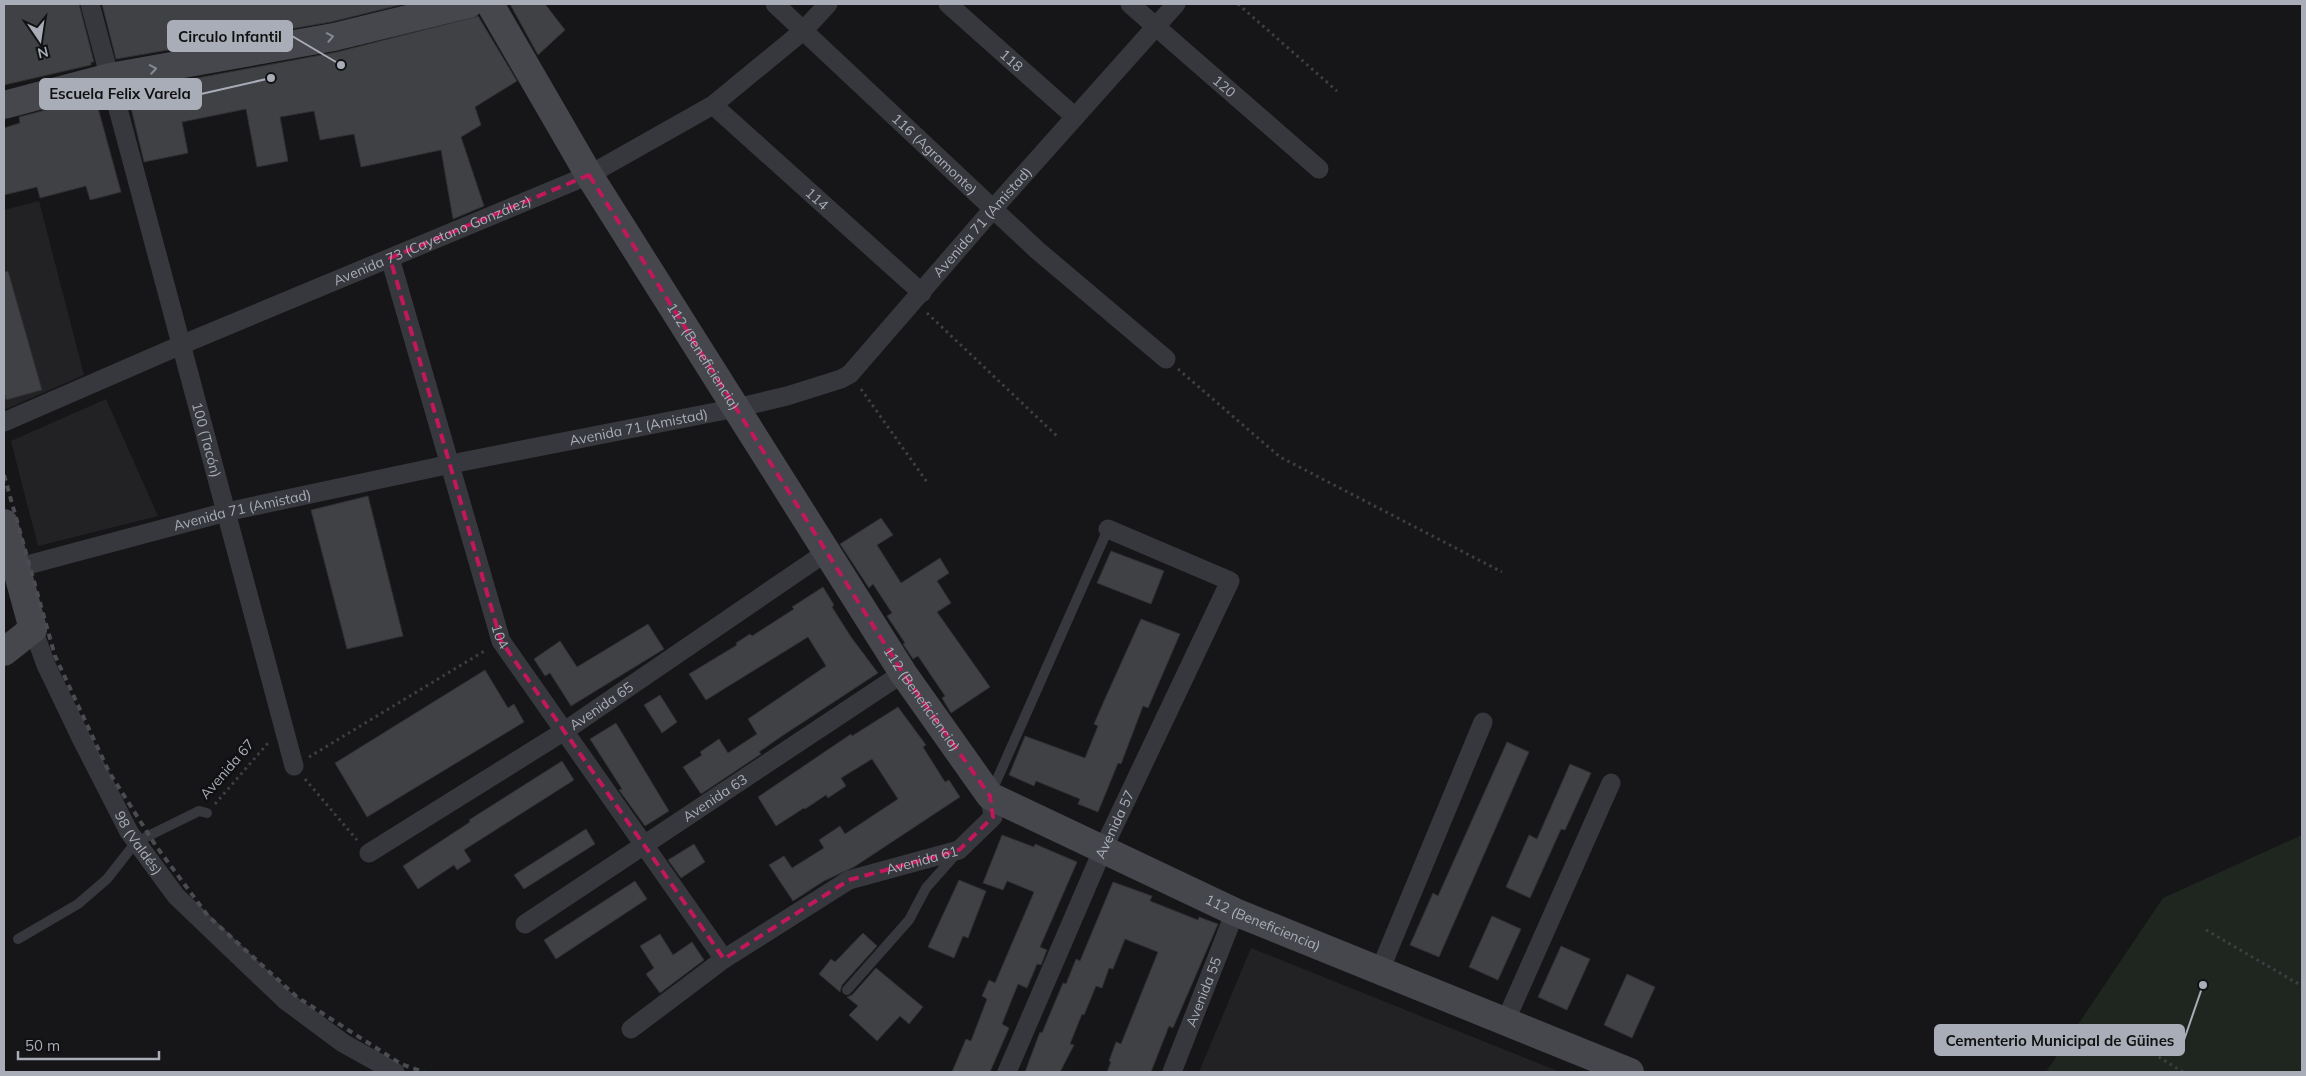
<svg xmlns="http://www.w3.org/2000/svg" width="2306" height="1076" viewBox="0 0 2306 1076" font-family="Mulish,sans-serif">
	<rect width="100%" height="100%" fill="#161618"/>
	<!-- built -->
	<g fill="#222225">
		<polygon points="39,201 84,375 4,410 4,210"/>
		<polygon points="106,399 158,516 38,546 11,441"/>
		<polygon points="1251,948 1560,1072 1199,1072"/>
	</g>
	<!-- green -->
	<polygon fill="#1e261f" points="2302,835 2302,1072 2046,1072 2163,898"/>
	<!-- building -->
	<g fill="#404145" stroke="#303034">
		<polygon points="4,4 79,4 94,62 91,62 91,65 4,85"/>
		<polygon points="102,4 404,4 331,22 116,59"/>
		<polygon points="510,4 545,4 565,30 538,55"/>
		<polygon points="478,16 517,81 475,107 481,125 461,137 484,206 453,219 441,150 361,167 354,134 320,140 314,111 280,117 288,161 257,167 246,109 182,122 188,153 144,162 127,91 337,52"/>
		<polygon points="95,97 121,192 90,200 86,186 40,198 37,187 4,195 4,128 20,123 19,117"/>
		<polygon points="8,271 42,390 6,400 4,392 4,272"/>
		<polygon points="368,496 403,636 347,649 311,510"/>
		<polygon points="881,518 893,535 877,545 901,583 940,558 949,573 937,581 951,603 937,612 990,687 951,713 942,698 945,696 918,656 913,659 903,644 905,643 887,616 892,613 873,584 869,588 840,544"/>
		<polygon points="1111,551 1164,571 1151,604 1097,583"/>
		<polygon points="823,587 834,605 832,607 851,637 878,673 782,736 759,752 761,754 701,794 683,767 702,755 700,752 719,739 728,753 757,734 748,719 826,666 808,637 706,700 689,674 737,645 736,643 750,634 752,636 794,609 792,607"/>
		<polygon points="1141,619 1180,634 1148,708 1143,706 1121,764 1118,763 1098,812 1078,804 1080,799 1036,781 1034,786 1009,775 1025,736 1085,758 1098,726 1094,724 1104,701"/>
		<polygon points="648,624 664,649 571,706 550,673 545,676 534,659 560,641 577,667"/>
		<polygon points="485,670 508,708 514,704 524,722 367,817 335,763"/>
		<polygon points="660,695 677,722 662,733 644,705"/>
		<polygon points="898,707 926,745 923,747 945,782 949,780 960,797 854,867 824,881 793,901 769,865 784,856 792,868 824,848 819,840 840,826 845,834 898,799 872,759 841,778 846,786 828,798 826,795 805,809 804,808 776,826 758,797 851,734 852,736"/>
		<polygon points="616,723 669,811 645,826 619,790 622,789 590,739"/>
		<polygon points="1507,742 1529,752 1439,957 1410,945 1433,893 1438,896"/>
		<polygon points="562,761 574,780 464,850 471,861 457,870 454,865 418,889 403,866 470,822 469,820"/>
		<polygon points="1570,764 1591,773 1565,830 1561,829 1530,898 1506,887 1529,835 1537,839"/>
		<polygon points="586,829 595,844 524,889 514,875"/>
		<polygon points="1002,835 1034,847 1035,844 1077,862 1040,947 1047,950 1041,965 1037,964 1027,988 1018,984 1002,1024 1009,1028 990,1072 952,1072 966,1039 971,1041 987,999 982,996 989,980 995,983 1034,892 1007,881 1003,890 983,883"/>
		<polygon points="694,844 705,862 681,878 668,860"/>
		<polygon points="959,880 986,891 968,938 963,936 954,958 928,947"/>
		<polygon points="635,881 647,899 556,959 544,940"/>
		<polygon points="1113,882 1152,896 1150,901 1198,920 1199,917 1218,924 1173,1028 1169,1026 1151,1072 1107,1072 1111,1062 1109,1061 1116,1042 1121,1044 1158,952 1125,939 1113,969 1109,968 1102,988 1096,986 1084,1015 1082,1014 1070,1044 1074,1045 1060,1072 1025,1072 1040,1032 1042,1033 1063,983 1066,984 1076,959 1080,961"/>
		<polygon points="1492,916 1521,929 1498,980 1469,967"/>
		<polygon points="863,933 877,946 842,985 840,992 819,974 831,959 835,962"/>
		<polygon points="660,934 673,955 692,942 704,960 660,993 646,974 654,968 640,946"/>
		<polygon points="1561,946 1590,959 1567,1010 1538,997"/>
		<polygon points="876,968 923,1007 909,1024 900,1016 877,1041 849,1015 858,1006 847,997 852,995"/>
		<polygon points="1627,974 1655,987 1632,1038 1604,1025"/>
	</g>
	<g fill="none" stroke-linecap="round" stroke-linejoin="round">
		<!-- path -->
		<g stroke="#3d3f44" stroke-width="3" stroke-dasharray="2.5 4" stroke-linecap="butt">
			<polyline points="1238,4 1337,91"/>
			<polyline points="927,313 1059,438"/>
			<polyline points="1178,369 1280,457 1502,572"/>
			<polyline points="861,389 927,482"/>
			<polyline points="309,757 486,650"/>
			<polyline points="305,779 357,840"/>
			<polyline points="215,804 268,743"/>
			<polyline points="2206,930 2302,986"/>
			<polyline points="2120,1033 2183,1072"/>
		</g>
		<!-- lane -->
		<g stroke="#37383d" stroke-width="10">
			<polyline points="991,793 1108,529"/>
			<polyline points="18,939 78,904 107,879 136,842 199,811 207,813"/>
			<polyline points="847,990 909,920 926,888 957,853"/>
		</g>
		<!-- street -->
		<g stroke="#37383d" stroke-width="19">
			<path id="s1" d="M90,4L294,766"/>
			<path id="s2" d="M775,4L1037,250L1166,359"/>
			<path id="s3" d="M948,4L1075,117"/>
			<path id="s4" d="M1130,4L1319,169"/>
			<path id="s5" d="M713,105L922,293"/>
			<path id="s6" d="M390,258L501,641L724,959"/>
			<path id="s7" d="M4,422L181,345L589,175L713,105L803,31L828,4"/>
			<path id="s8" d="M5,571L226,512L451,464L736,408L787,396L841,379L850,374L993,209L1176,4"/>
			<path id="s9" d="M33,629L46,665L81,738L129,832L176,896L285,1000L343,1043L395,1072"/>
			<path id="s10" d="M369,853L566,730L828,551"/>
			<path id="s11" d="M525,924L903,673"/>
			<polyline points="1380,970 1483,722"/>
			<polyline points="1505,1022 1611,783"/>
			<path id="s12" d="M631,1029L724,959L849,880L959,850L993,817L990,796"/>
			<path id="s13" d="M1007,1072L1103,849L1230,581L1108,529"/>
			<path id="s14" d="M1172,1072L1235,912"/>
		</g>
		<!-- secondary -->
		<g stroke="#45474d" stroke-width="28">
			<path id="s15" d="M490,4L589,175L903,673L990,796L1235,912L1630,1072"/>
			<polyline points="4,105 110,77 334,37 469,4"/>
			<polyline points="4,523 33,629 4,652"/>
		</g>
		<!-- rail -->
		<polyline stroke="#4a4c52" stroke-width="4" stroke-dasharray="6 5" stroke-linecap="butt" points="4,475 55,656 109,772 156,846 208,916 297,997 401,1064 424,1072"/>
	</g>
	<!-- one-way arrows -->
	<defs><path id="oneway-chevron" d="M-2-3.5L2.5 0L-2 3.5" fill="none" stroke-width="1.6" stroke-linecap="round" stroke-linejoin="round" transform="scale(1.25)"/></defs>
	<g stroke="#858993">
		<use href="#oneway-chevron" transform="translate(330 37) rotate(-11)"/>
		<use href="#oneway-chevron" transform="translate(153 69) rotate(-10)"/>
	</g>
	<!-- marked area -->
	<path fill="none" stroke="#c2185b" stroke-width="4" stroke-dasharray="10 6" stroke-linejoin="round" d="M589,175L903,673L990,796L993,817L959,850L849,880L724,959L501,641L390,258Z"/>
	<g text-anchor="middle" dominant-baseline="central" stroke-width="5" stroke-linejoin="round" paint-order="stroke">
		<!-- street labels -->
		<g font-size="14" fill="#a8adb8" stroke="#111113">
			<text stroke="none"><textPath href="#s3" startOffset="85">118</textPath></text>
			<text stroke="none"><textPath href="#s4" startOffset="125">120</textPath></text>
			<text stroke="none"><textPath href="#s2" startOffset="219">116 (Agramonte)</textPath></text>
			<text stroke="none"><textPath href="#s5" startOffset="140">114</textPath></text>
			<text stroke="none"><textPath href="#s8" startOffset="1070">Avenida 71 (Amistad)</textPath></text>
			<text stroke="none"><textPath href="#s7" startOffset="465">Avenida 73 (Cayetano González)</textPath></text>
			<text stroke="none"><textPath href="#s15" startOffset="412">112 (Beneficiencia)</textPath></text>
			<text stroke="none"><textPath href="#s8" startOffset="650">Avenida 71 (Amistad)</textPath></text>
			<text stroke="none"><textPath href="#s1" startOffset="451">100 (Tacón)</textPath></text>
			<text stroke="none"><textPath href="#s8" startOffset="245">Avenida 71 (Amistad)</textPath></text>
			<text stroke="none"><textPath href="#s6" startOffset="394">104</textPath></text>
			<text stroke="none"><textPath href="#s15" startOffset="818">112 (Beneficiencia)</textPath></text>
			<text stroke="none"><textPath href="#s10" startOffset="275">Avenida 65</textPath></text>
			<text transform="translate(227 769) rotate(-49)">Avenida 67</text>
			<text stroke="none"><textPath href="#s11" startOffset="228">Avenida 63</textPath></text>
			<text stroke="none"><textPath href="#s13" startOffset="270">Avenida 57</textPath></text>
			<text stroke="none"><textPath href="#s9" startOffset="239">98 (Valdés)</textPath></text>
			<text stroke="none"><textPath href="#s12" startOffset="340">Avenida 61</textPath></text>
			<text stroke="none"><textPath href="#s15" startOffset="1238">112 (Beneficiencia)</textPath></text>
			<text stroke="none"><textPath href="#s14" startOffset="86">Avenida 55</textPath></text>
		</g>
	</g>
	<!-- callouts -->
	<path fill="none" stroke="#a8adb8" stroke-width="2" d="M341 65L292 36M271 78L201 94M2203 985L2184 1040"/>
	<g fill="#a8adb8" stroke="#111113" stroke-width="2">
		<circle cx="341" cy="65" r="5"/>
		<circle cx="271" cy="78" r="5"/>
		<circle cx="2203" cy="985" r="5"/>
	</g>
	<g fill="#a8adb8" stroke="#a8adb8" stroke-width="2">
		<rect x="168" y="21" width="124" height="30" rx="5"/>
		<rect x="40" y="79" width="161" height="30" rx="5"/>
		<rect x="1935" y="1025" width="249" height="30" rx="5"/>
	</g>
	<g font-size="15" text-anchor="middle" font-weight="bold" fill="#111">
		<text x="230" y="42">Circulo Infantil</text>
		<text x="120" y="99">Escuela Felix Varela</text>
		<text x="2060" y="1046">Cementerio Municipal de Güines</text>
	</g>
	<!-- border -->
	<rect width="2306" height="1076" fill="none" stroke="#a8adb8" stroke-width="10"/>
	<!-- north arrow -->
	<g transform="translate(40 40) rotate(167)" stroke="#111113" stroke-width="4" paint-order="stroke">
	<path d="M0-4L9 19L0 12L-9 19Z" fill="#a8adb8"/>
	<text y="-8" font-size="14" font-weight="bold" text-anchor="middle" fill="#a8adb8">N</text>
	</g>
	<!-- scale -->
	<path d="M18 1051v8h141v-8" fill="none" stroke="#a8adb8" stroke-width="2.5"/>
	<text x="25" y="1051" font-size="15" fill="#a8adb8" stroke="#111113" stroke-width="4" paint-order="stroke">50 m</text>
</svg>
